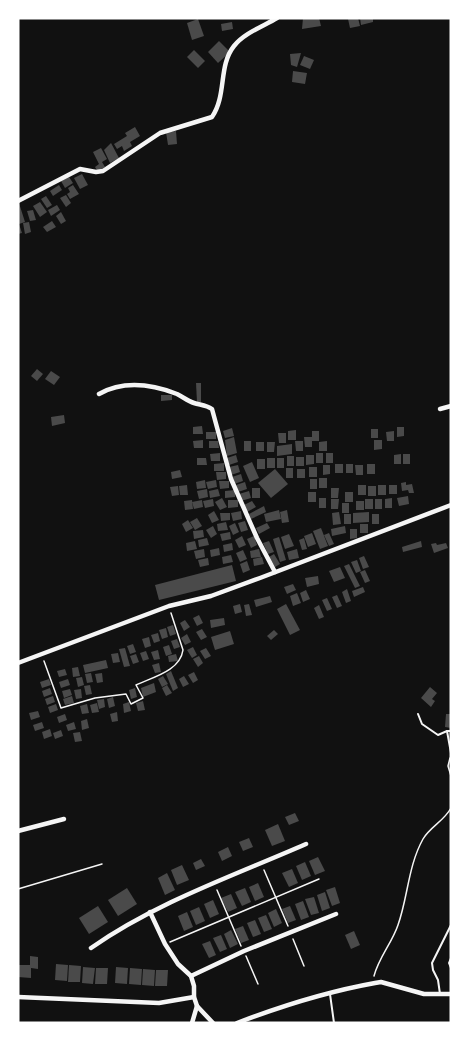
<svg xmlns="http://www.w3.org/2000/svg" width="469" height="1041" viewBox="0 0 469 1041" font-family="'Archivo Narrow',sans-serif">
	<rect width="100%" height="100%" fill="#111"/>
	<!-- building -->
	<g fill="#4a4a4a">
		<polygon points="303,18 319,18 321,26 302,29"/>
		<polygon points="355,18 358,18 360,26 350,28 348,19"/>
		<polygon points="360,18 373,18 373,22 361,25"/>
		<polygon points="198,19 204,36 192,40 187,23"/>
		<polygon points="232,22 233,29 222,31 221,24"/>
		<polygon points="219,41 230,52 218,63 208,52"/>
		<polygon points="194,50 205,61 198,68 187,57"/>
		<polygon points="301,53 297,67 291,65 290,54"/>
		<polygon points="304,56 314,60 310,69 300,65"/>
		<polygon points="293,71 307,73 305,84 292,82"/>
		<polygon points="135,127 140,136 130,142 132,146 124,151 122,146 117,149 114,144 127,136 125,133"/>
		<polygon points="176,131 177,144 168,145 166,132"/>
		<polygon points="111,143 119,158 110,163 104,150"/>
		<polygon points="101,148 107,159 102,162 105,167 98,172 95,167 99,164 93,152"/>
		<polygon points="82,174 88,185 80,189 74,178"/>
		<polygon points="69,177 73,183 65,188 61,181"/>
		<polygon points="59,185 62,190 53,196 50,191"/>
		<polygon points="73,185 79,194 70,199 67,194 70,192 68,188"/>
		<polygon points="66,195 71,203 66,207 60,198"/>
		<polygon points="46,196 52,205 47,208 41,199"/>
		<polygon points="18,200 25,222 19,224 22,233 18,234"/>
		<polygon points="40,202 47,212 40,217 33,206"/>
		<polygon points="57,205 60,210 51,216 48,210"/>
		<polygon points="33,210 36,220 30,221 27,211"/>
		<polygon points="61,212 66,221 61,224 56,216"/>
		<polygon points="52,221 56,227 47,232 43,227"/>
		<polygon points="29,222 31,232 25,234 23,223"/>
		<polygon points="37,369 43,374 37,381 31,376"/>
		<polygon points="51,371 60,377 54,385 45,379"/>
		<polygon points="196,383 201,383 201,402 197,402"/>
		<polygon points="161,395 172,395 172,400 161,401"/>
		<polygon points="64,415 65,423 52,426 51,417"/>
		<polygon points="202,426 203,434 193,434 193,427"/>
		<polygon points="397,427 404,427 404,436 397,437"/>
		<polygon points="232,428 234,436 225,438 223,431"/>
		<rect x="371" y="429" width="7" height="9"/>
		<polygon points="296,430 296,440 288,440 288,431"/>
		<polygon points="312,431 319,431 319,441 312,441 312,447 305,447 304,437 312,437"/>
		<polygon points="394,431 394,441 387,441 386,432"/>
		<rect x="206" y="432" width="10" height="7"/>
		<polygon points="278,433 286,433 286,443 279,443"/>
		<polygon points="234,437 237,453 227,456 225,440"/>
		<polygon points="203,440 203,448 194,448 193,441"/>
		<polygon points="374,440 382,440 382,449 374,450"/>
		<polygon points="209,441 218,441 219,448 209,448"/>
		<rect x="244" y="441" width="7" height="10"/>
		<polygon points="295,441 303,441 303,451 296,451"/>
		<polygon points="327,441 327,451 319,451 319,442"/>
		<rect x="256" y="442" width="8" height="9"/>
		<polygon points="267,442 275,442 274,452 267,452"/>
		<polygon points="292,444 292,454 277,456 277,446"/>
		<polygon points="220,453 220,461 211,461 210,454"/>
		<rect x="316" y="453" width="7" height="10"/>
		<rect x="326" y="453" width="7" height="10"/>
		<polygon points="401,454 401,464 394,464 394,455"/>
		<rect x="403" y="454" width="7" height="10"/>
		<polygon points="236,455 238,462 229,465 227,458"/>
		<polygon points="306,455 314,455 314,464 306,465"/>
		<rect x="287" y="456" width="7" height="10"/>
		<rect x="296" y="457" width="8" height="9"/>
		<polygon points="197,458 206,458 207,465 197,465"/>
		<rect x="267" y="458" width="8" height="10"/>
		<rect x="277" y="458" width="7" height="10"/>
		<rect x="257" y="459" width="8" height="10"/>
		<polygon points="252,462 259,478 250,482 243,466"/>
		<polygon points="224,463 224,471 214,471 214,464"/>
		<rect x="335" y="464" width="8" height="9"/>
		<rect x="346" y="464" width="7" height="9"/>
		<rect x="367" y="464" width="8" height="10"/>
		<polygon points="238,465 240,472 231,475 229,467"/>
		<polygon points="323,465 330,465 330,474 323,475"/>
		<polygon points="355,465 363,465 363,475 356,475"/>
		<rect x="309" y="467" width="8" height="10"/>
		<rect x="286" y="468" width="7" height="10"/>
		<polygon points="275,469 288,484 271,498 258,483"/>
		<rect x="297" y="469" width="8" height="9"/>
		<polygon points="180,470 182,477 172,479 171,472"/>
		<polygon points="216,472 226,472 226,479 217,480"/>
		<polygon points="241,474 243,481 234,484 232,477"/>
		<rect x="319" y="478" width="8" height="10"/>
		<rect x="310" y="479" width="7" height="10"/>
		<polygon points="205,480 206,488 197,489 196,482"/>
		<polygon points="216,480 217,487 208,489 206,482"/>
		<polygon points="219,481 229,481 229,488 220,489"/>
		<polygon points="245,482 247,489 238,492 236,485"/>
		<polygon points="406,482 406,485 412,484 414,493 409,493 408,490 402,491 401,483"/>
		<polygon points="187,485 188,495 180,495 179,486"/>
		<rect x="358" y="485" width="8" height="10"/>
		<rect x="378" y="485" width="8" height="10"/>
		<rect x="389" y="485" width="8" height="9"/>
		<polygon points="178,486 179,495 172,496 170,487"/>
		<rect x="368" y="486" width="8" height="10"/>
		<rect x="252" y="488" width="8" height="10"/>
		<polygon points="331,488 339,488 338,498 331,498"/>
		<polygon points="207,489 208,497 199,499 197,491"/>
		<polygon points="218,489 220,496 210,498 209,491"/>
		<polygon points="235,490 235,497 225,498 225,491"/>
		<polygon points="249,491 251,498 241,501 239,494"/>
		<rect x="308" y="492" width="8" height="10"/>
		<rect x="345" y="492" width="8" height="10"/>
		<polygon points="408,496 409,504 399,506 397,498"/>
		<polygon points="222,498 227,507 220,510 215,502"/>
		<rect x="319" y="498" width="7" height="10"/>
		<polygon points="392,498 392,508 385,508 385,499"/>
		<polygon points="213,499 214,506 205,508 203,501"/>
		<polygon points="331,499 339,499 338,509 331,509"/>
		<rect x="365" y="499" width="8" height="10"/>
		<rect x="375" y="499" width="7" height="10"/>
		<polygon points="192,500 193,509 185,510 184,501"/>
		<polygon points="202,500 203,507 194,509 192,502"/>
		<polygon points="228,500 238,500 238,507 228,508"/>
		<polygon points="252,501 256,507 247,512 244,505"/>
		<rect x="356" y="501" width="8" height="9"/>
		<rect x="342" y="503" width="7" height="10"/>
		<polygon points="264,506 266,512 251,519 249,514"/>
		<polygon points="279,510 281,519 266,522 264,514"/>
		<polygon points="287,510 289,522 282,523 280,512"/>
		<polygon points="214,511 219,520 212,523 208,515"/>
		<polygon points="241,511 242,519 233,521 231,513"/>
		<polygon points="339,512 341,524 333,525 332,513"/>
		<polygon points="369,512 369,522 353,523 353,513"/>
		<polygon points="220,513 230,513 230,520 221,521"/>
		<rect x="344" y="514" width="7" height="10"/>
		<rect x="372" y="514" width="7" height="10"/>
		<polygon points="197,518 202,526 195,530 190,522"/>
		<polygon points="188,520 193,528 186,532 182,524"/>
		<polygon points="245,521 248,530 241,532 238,523"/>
		<polygon points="226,522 228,530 218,531 217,524"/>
		<polygon points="235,523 239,532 233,535 229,526"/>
		<polygon points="267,523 270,528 259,534 256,528"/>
		<rect x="360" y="524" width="8" height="9"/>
		<polygon points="213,526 217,534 211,538 206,530"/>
		<polygon points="345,526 346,533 332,536 331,529"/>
		<polygon points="321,528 328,546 320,549 313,531"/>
		<polygon points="350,529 357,529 357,538 350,539"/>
		<polygon points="203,530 204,537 194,539 193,531"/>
		<polygon points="230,532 231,539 222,541 220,534"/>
		<polygon points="312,533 316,544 308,547 304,536"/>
		<polygon points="329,533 334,544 329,546 324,535"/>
		<polygon points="289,534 294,546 285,549 281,537"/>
		<polygon points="242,536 246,545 239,548 235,540"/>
		<polygon points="254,536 257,545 251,548 247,539"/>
		<polygon points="279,537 286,560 280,562 273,539"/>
		<polygon points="207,538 209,545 199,547 198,540"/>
		<polygon points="304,538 307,549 302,550 299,540"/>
		<polygon points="195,541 197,549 187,551 186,543"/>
		<polygon points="269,541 274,552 268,554 263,543"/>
		<polygon points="421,541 422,547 403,552 402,547"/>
		<polygon points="232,543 233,550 224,552 223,545"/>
		<polygon points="436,543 437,545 446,543 448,548 434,553 431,544"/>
		<polygon points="219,548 220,555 211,557 210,550"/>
		<polygon points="204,549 205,557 196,559 194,551"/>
		<polygon points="259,549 261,557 251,558 250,551"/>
		<polygon points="297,549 299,558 289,560 287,552"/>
		<polygon points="243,550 247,559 240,562 236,553"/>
		<polygon points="274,554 280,564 275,567 269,557"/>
		<polygon points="231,555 233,562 223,564 222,557"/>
		<polygon points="364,556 369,567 363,569 359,558"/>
		<polygon points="262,557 264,564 254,566 253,559"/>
		<polygon points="208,558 209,565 200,567 198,560"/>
		<polygon points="357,560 361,571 356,573 351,562"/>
		<polygon points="247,561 250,570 243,573 240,564"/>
		<polygon points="349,564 360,586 355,588 344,566"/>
		<polygon points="232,565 236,581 159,600 155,585"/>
		<polygon points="340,567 345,578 334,582 329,571"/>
		<polygon points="365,570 370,581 365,583 360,572"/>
		<polygon points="318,576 319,584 307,587 305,578"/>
		<polygon points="293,584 296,590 287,594 284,587"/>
		<polygon points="363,587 365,592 354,597 352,591"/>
		<polygon points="347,589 351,601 346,603 342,592"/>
		<polygon points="306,590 310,599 303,602 300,593"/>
		<polygon points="297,593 301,603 293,606 290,596"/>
		<polygon points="337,595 342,606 337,608 332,597"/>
		<polygon points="270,596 272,602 256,607 254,600"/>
		<polygon points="327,598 332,609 327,611 322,600"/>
		<polygon points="240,604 242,612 235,614 233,606"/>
		<polygon points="249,604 252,615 246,616 244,605"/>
		<polygon points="286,604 300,630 290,635 277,609"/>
		<polygon points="319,605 324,617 319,619 314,608"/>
		<polygon points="199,615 203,623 197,626 193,618"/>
		<polygon points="224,618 225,625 211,628 210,620"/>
		<polygon points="185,620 190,627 184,631 180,623"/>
		<polygon points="173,625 176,634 170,636 167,627"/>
		<polygon points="166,628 168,637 162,639 159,630"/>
		<polygon points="202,629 207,637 201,640 196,632"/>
		<polygon points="274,630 278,634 271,640 267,636"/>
		<polygon points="230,631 234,644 215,650 211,637"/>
		<polygon points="158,633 160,641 154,643 151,635"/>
		<polygon points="187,634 191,642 185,645 181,638"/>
		<polygon points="149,637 151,646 145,648 142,639"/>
		<polygon points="177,639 180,647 174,649 171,641"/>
		<polygon points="133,644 136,652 130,654 127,646"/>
		<polygon points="169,645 172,654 166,656 163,647"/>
		<polygon points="193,647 197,655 192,658 187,650"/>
		<polygon points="125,648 130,666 124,667 119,649"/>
		<polygon points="206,648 211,656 205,659 200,651"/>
		<polygon points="158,650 160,659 154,660 151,652"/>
		<polygon points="146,651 149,659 143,661 140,653"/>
		<polygon points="118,653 120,662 113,663 111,654"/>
		<polygon points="136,654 139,662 133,664 130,656"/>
		<polygon points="176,654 178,661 169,662 168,656"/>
		<polygon points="199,656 203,663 198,667 193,659"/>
		<polygon points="106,660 108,668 85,673 83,665"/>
		<polygon points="159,663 161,672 155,673 152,665"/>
		<polygon points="78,667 80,676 73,677 72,668"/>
		<polygon points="65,669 67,675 59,677 57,671"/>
		<polygon points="171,671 178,688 173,691 166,674"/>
		<polygon points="194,672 198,680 193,683 188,675"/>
		<polygon points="91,673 93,682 87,683 85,674"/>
		<polygon points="102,673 103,682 97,683 95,674"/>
		<polygon points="163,676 168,684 162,687 158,679"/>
		<polygon points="184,676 189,684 183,687 179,679"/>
		<polygon points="82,677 84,685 78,687 76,678"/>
		<polygon points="49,679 51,685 42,688 40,682"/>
		<polygon points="68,679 70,685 61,688 59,682"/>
		<polygon points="154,683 156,692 143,697 141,688"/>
		<polygon points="90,685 92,694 86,695 84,686"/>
		<polygon points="167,685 172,693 166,696 162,688"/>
		<polygon points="430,687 437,693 432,699 435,701 431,707 421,698"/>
		<polygon points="50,688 52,694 44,697 42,691"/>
		<polygon points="135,688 137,697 131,699 129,690"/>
		<polygon points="70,689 72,695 64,698 62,691"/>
		<polygon points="81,689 82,698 76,699 74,690"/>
		<polygon points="53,696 55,702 47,705 45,699"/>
		<polygon points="72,696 74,703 65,705 63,699"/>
		<polygon points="113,697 115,706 109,708 107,699"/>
		<polygon points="104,699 105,707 99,709 97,700"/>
		<polygon points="143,701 145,710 138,711 136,703"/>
		<polygon points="129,702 131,711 124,713 123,704"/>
		<polygon points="97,703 99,712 92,713 90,705"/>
		<polygon points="56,704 58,710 50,713 48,707"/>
		<polygon points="87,704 89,713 82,714 80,706"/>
		<polygon points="38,711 40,717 31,720 29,713"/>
		<polygon points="117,712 118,721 112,722 110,714"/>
		<polygon points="65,714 67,720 59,723 57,717"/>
		<polygon points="446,714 451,714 451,728 445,727"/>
		<polygon points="87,719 89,728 82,730 81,721"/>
		<polygon points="42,722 44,728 35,731 33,725"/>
		<polygon points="74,722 76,729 68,731 66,725"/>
		<polygon points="50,729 52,736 44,739 42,732"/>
		<polygon points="61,730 63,736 55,739 53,733"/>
		<polygon points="80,732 82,741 75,742 73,733"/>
		<polygon points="295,813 299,821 289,825 285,817"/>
		<polygon points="278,824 285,841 272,846 265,830"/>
		<polygon points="249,838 253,847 243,851 239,842"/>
		<polygon points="228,847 232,856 222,861 218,852"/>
		<polygon points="318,857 325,871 315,875 309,861"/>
		<polygon points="201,859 205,866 196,870 193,863"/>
		<polygon points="305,862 311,876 302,880 296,866"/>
		<polygon points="182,865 189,880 177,885 171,870"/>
		<polygon points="292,869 298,883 289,887 282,873"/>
		<polygon points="167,873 175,890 165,895 158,878"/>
		<polygon points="258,883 264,897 255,901 249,887"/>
		<polygon points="335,887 340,903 332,906 326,890"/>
		<polygon points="127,888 137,904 118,916 108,900"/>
		<polygon points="245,888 251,902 242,906 235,892"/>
		<polygon points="325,892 330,908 322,911 317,895"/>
		<polygon points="231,894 237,908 228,912 221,898"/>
		<polygon points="314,897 319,913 311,915 305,899"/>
		<polygon points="213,900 219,914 210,918 204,904"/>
		<polygon points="303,901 309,917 301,920 295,904"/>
		<polygon points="98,906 108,922 89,934 79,918"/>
		<polygon points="290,906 296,920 288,923 282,909"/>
		<polygon points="199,907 205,921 196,925 190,911"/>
		<polygon points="276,909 282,923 274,927 268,913"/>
		<polygon points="187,912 193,927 184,931 178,916"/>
		<polygon points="266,915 272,929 264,932 258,918"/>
		<polygon points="255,920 261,934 253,937 247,923"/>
		<polygon points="243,926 249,940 241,943 235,929"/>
		<polygon points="231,930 238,944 230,948 224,934"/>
		<polygon points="354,931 360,945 351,949 345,935"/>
		<polygon points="221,935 227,949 220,952 213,938"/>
		<polygon points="210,941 216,955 209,958 202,944"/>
		<polygon points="30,956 38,957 38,969 31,968 31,978 18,977 18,965 30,965"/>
		<polygon points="56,964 68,965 67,981 55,980"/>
		<polygon points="69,965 81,966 80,982 68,982"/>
		<polygon points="83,967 95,968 93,984 82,983"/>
		<polygon points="116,967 128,968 127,984 115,983"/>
		<polygon points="96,968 108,968 107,984 95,984"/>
		<polygon points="130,968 142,969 141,985 129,984"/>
		<polygon points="143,969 155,970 154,986 142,985"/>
		<polygon points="156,970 168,970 167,986 155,986"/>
	</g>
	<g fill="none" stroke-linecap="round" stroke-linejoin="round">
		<!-- path -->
		<g stroke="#f5f5f5" stroke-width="1.5">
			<path d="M44,661L61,708L95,698L126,694L131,704L143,698L136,685C153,677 180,671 183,650L171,613"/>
			<polyline points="450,758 448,766 451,776"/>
			<polyline points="264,870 288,926"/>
			<polyline points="18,889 102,864"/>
			<polyline points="217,890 241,946"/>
			<polyline points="293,939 304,966"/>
			<polyline points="170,942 319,879"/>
			<polyline points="246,956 258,984"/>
			<path d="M374,976C379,957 392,943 398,925C408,897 408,866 423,839C430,827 444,821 451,808"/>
		</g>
		<!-- service -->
		<g stroke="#f5f5f5" stroke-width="2">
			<polyline points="418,714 422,724 438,735 447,731 451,731"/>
			<polyline points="447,731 451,753"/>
			<polyline points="451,958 449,963 451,968"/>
			<polyline points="330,994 334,1023"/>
			<polyline points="440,994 438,980 433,970 432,963 451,925"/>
		</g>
		<!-- minor -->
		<g stroke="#f5f5f5" stroke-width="4.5">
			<path d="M18,201L80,169L96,172L103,171L160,133L212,117C227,95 218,66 234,46C244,33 264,26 277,18"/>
			<path d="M99,394C124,380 151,384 177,394C183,397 188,401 194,403C200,405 206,405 212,409L231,479L257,538L275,572"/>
			<polyline points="440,409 451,406"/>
			<polyline points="18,663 169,606 211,596 260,578 451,505"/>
			<polyline points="18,831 64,819"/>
			<polyline points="150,912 165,944 178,964 191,976 194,986 194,997 197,1006 213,1023"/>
			<path d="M91,948C157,902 233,876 306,844"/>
			<polyline points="191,976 244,951 336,914"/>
			<polyline points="18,997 159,1003 194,997"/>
			<polyline points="192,1023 197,1006"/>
			<path d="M237,1023C284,1005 325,992 375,983L381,982L424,994H451"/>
		</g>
	</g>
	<!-- border -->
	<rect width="469" height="1041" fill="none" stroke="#ffffff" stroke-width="39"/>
</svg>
